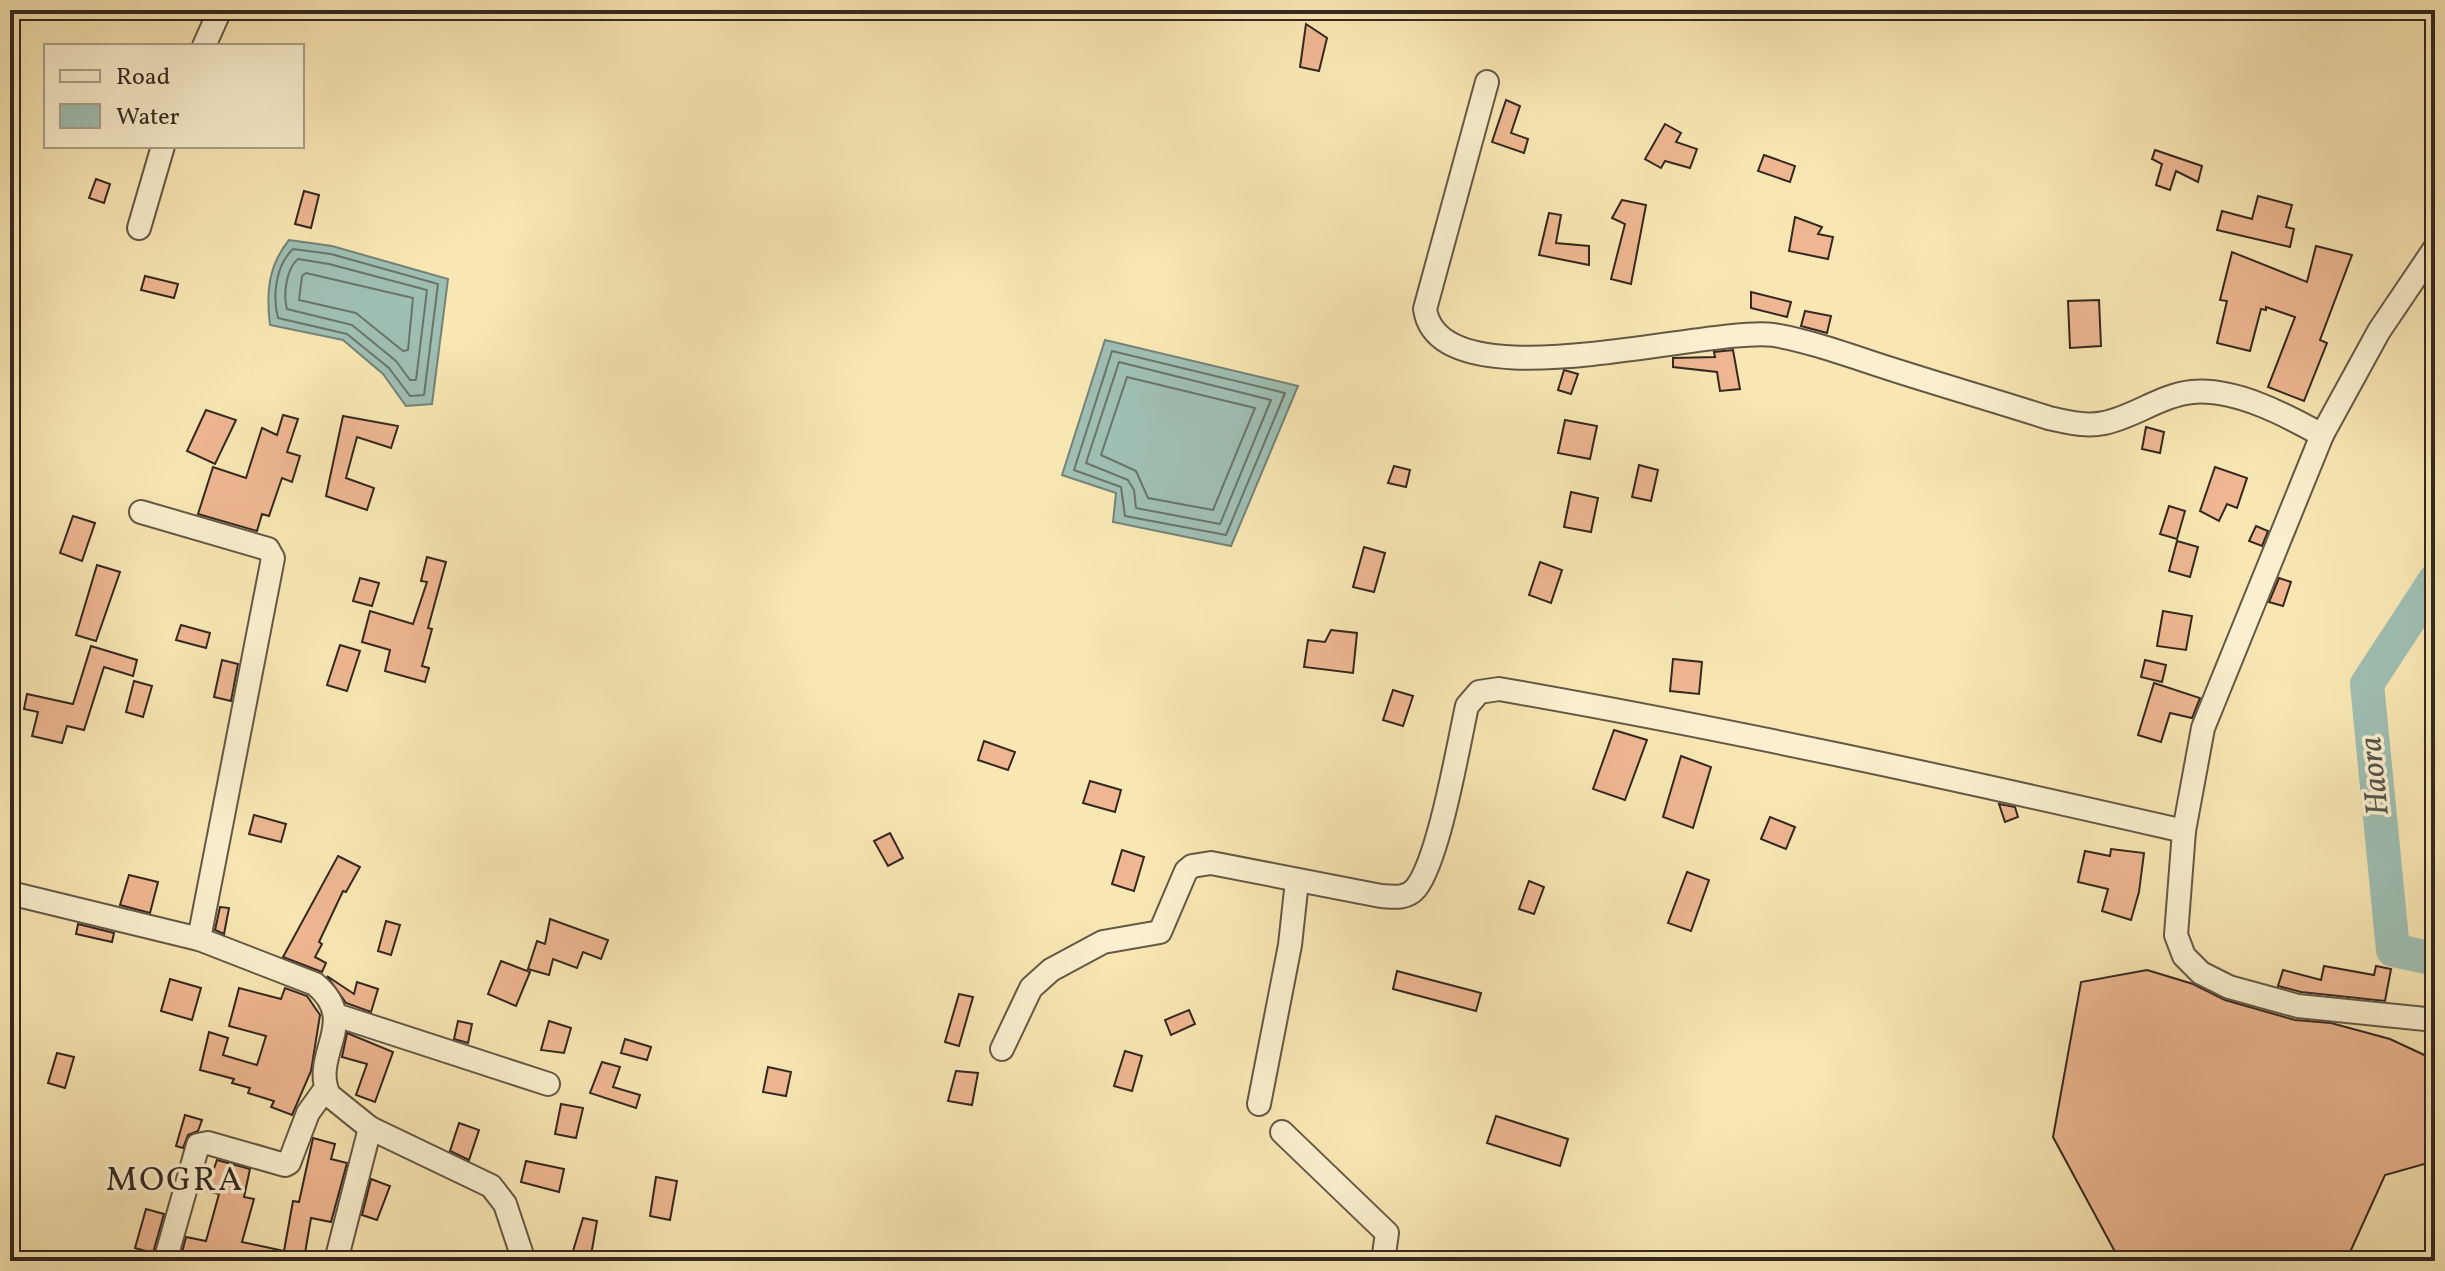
<svg xmlns="http://www.w3.org/2000/svg" width="2445" height="1271" viewBox="0 0 2445 1271" font-family="Vollkorn,serif">
	<rect width="100%" height="100%" fill="#f8e7b3"/>
	<filter id="stains"><feTurbulence type="fractalNoise" baseFrequency=".0025" numOctaves="4"/><feColorMatrix values="0 0 0 0 .2 0 0 0 0 .09 0 0 0 0 .02 0 0 0 .5 -.17"/></filter>
	<radialGradient id="worn" r=".72"><stop offset=".6" stop-color="#630" stop-opacity="0"/><stop offset="1" stop-color="#630" stop-opacity=".3"/></radialGradient>
	<!-- water -->
	<g fill="#9fbfb3" stroke="#748379" stroke-width="2">
		<path d="M289,240L332,246L448,279L432,404L406,406L383,374L343,340L270,325C266,293 268,266 289,240Z"/>
		<polygon points="1105,340 1298,386 1231,546 1113,522 1116,493 1062,475"/>
	</g>
	<g fill="none" stroke-linecap="round" stroke-linejoin="round">
		<!-- shore -->
		<g stroke="#6a746a" stroke-width="2">
			<path d="M293,249L331,254L438,284L424,395L410,396L389,368L347,334L278,318C272,295 276,265 293,249Z"/>
			<path d="M298,259L329,264L427,290L416,380H410L396,361L352,325L287,309C283,295 286,269 298,259Z"/>
			<polygon points="306,273 413,298 408,350 403,351 356,313 299,300 302,276"/>
			<polygon points="1112,351 1285,393 1226,535 1125,516 1121,487 1074,470"/>
			<polygon points="1119,362 1271,400 1220,524 1136,508 1134,490 1128,480 1086,463"/>
			<polygon points="1127,377 1255,408 1213,510 1148,498 1136,471 1101,455"/>
		</g>
		<!-- river -->
		<polyline stroke="#9fbfb3" stroke-width="34" points="2435,580 2367,684 2393,950 2435,959"/>
	</g>
	<!-- building -->
	<g fill="#eeb791" stroke="#342821" stroke-width="2">
		<polygon points="1306,24 1327,38 1319,71 1300,67"/>
		<polygon points="1506,100 1520,106 1511,133 1528,139 1524,153 1492,142"/>
		<polygon points="1665,124 1681,133 1676,142 1697,149 1690,168 1665,161 1661,168 1645,159"/>
		<polygon points="2155,150 2202,166 2198,182 2176,171 2170,190 2156,185 2162,164 2152,159"/>
		<polygon points="1764,155 1795,166 1790,182 1758,171"/>
		<polygon points="96,179 110,184 104,203 89,198"/>
		<polygon points="304,191 319,195 311,228 295,224"/>
		<polygon points="2258,196 2292,205 2286,227 2294,229 2290,247 2217,230 2222,211 2252,219"/>
		<polygon points="1622,200 1646,205 1631,284 1611,279 1625,224 1612,218"/>
		<polygon points="1549,213 1561,215 1556,243 1589,246 1589,265 1539,255"/>
		<polygon points="1795,217 1822,227 1818,234 1833,237 1828,259 1789,251"/>
		<polygon points="2316,246 2352,255 2320,340 2327,343 2304,401 2268,387 2295,317 2266,307 2266,310 2261,309 2250,351 2217,343 2227,301 2220,300 2232,252 2307,282"/>
		<polygon points="145,276 178,284 174,298 141,290"/>
		<polygon points="1751,292 1791,302 1787,317 1751,308"/>
		<polygon points="2099,300 2101,346 2070,348 2068,301"/>
		<polygon points="1805,311 1831,316 1827,333 1801,326"/>
		<polygon points="1733,350 1740,389 1720,391 1717,372 1673,367 1673,358 1715,357 1714,352"/>
		<polygon points="1564,370 1578,374 1571,394 1558,390"/>
		<polygon points="206,410 236,420 215,464 187,451"/>
		<polygon points="283,415 298,419 287,452 300,456 292,482 282,478 269,516 262,514 257,531 198,514 213,467 246,478 262,428 277,435"/>
		<polygon points="343,416 398,426 391,448 357,437 346,478 374,488 367,510 326,496"/>
		<polygon points="1565,420 1597,426 1590,459 1558,453"/>
		<polygon points="2146,427 2164,432 2160,453 2142,449"/>
		<polygon points="1639,465 1658,470 1651,501 1632,497"/>
		<polygon points="1394,466 1410,470 1406,487 1388,483"/>
		<polygon points="2215,467 2247,478 2237,508 2227,504 2219,521 2200,511"/>
		<polygon points="1571,492 1598,498 1591,532 1564,527"/>
		<polygon points="2169,506 2185,511 2177,539 2160,534"/>
		<polygon points="73,516 95,523 82,561 60,553"/>
		<polygon points="2256,526 2268,531 2262,546 2249,541"/>
		<polygon points="2177,541 2198,547 2190,577 2169,571"/>
		<polygon points="1364,547 1385,553 1374,592 1353,587"/>
		<polygon points="427,557 446,562 428,628 432,629 422,666 429,668 425,682 385,671 390,650 362,642 370,611 413,624 427,582 421,581"/>
		<polygon points="1540,562 1562,570 1551,603 1529,595"/>
		<polygon points="97,565 120,572 96,641 76,635"/>
		<polygon points="360,578 379,583 372,606 353,601"/>
		<polygon points="2279,578 2291,582 2283,606 2269,602"/>
		<polygon points="2163,611 2192,616 2186,650 2157,646"/>
		<polygon points="181,625 210,633 206,648 176,640"/>
		<polygon points="1331,630 1357,633 1353,673 1304,667 1308,640 1325,642"/>
		<polygon points="340,645 360,651 347,691 327,685"/>
		<polygon points="91,646 137,660 133,676 104,667 84,730 67,726 62,743 32,736 38,712 24,709 27,694 73,704"/>
		<polygon points="1673,659 1702,662 1699,694 1670,691"/>
		<polygon points="222,660 238,664 231,701 214,697"/>
		<polygon points="2145,660 2166,665 2162,682 2141,677"/>
		<polygon points="134,681 152,686 143,717 126,712"/>
		<polygon points="2154,683 2200,698 2192,718 2170,713 2161,742 2138,735"/>
		<polygon points="1393,690 1413,696 1403,726 1383,720"/>
		<polygon points="1614,730 1647,740 1625,800 1593,789"/>
		<polygon points="984,741 1015,752 1008,770 978,760"/>
		<polygon points="1681,756 1711,767 1693,828 1663,817"/>
		<polygon points="1090,781 1121,790 1115,812 1083,803"/>
		<polygon points="1999,804 2015,807 2018,817 2005,822"/>
		<polygon points="254,815 286,824 281,842 249,834"/>
		<polygon points="1770,817 1795,827 1786,849 1761,839"/>
		<polygon points="890,833 903,858 888,866 874,841"/>
		<polygon points="2111,849 2144,853 2139,892 2131,920 2102,911 2108,889 2078,882 2085,851 2110,856"/>
		<polygon points="1122,850 1144,857 1134,891 1112,884"/>
		<polygon points="338,856 360,867 346,892 343,891 319,942 322,944 315,957 326,963 322,972 283,957"/>
		<polygon points="1687,872 1709,880 1691,931 1668,923"/>
		<polygon points="129,875 158,882 150,913 120,905"/>
		<polygon points="1529,881 1544,887 1534,914 1519,909"/>
		<polygon points="220,907 229,908 224,934 215,930"/>
		<polygon points="550,919 608,940 601,959 583,952 577,968 553,959 549,975 528,969 537,941 545,944"/>
		<polygon points="386,921 400,925 391,955 378,951"/>
		<polygon points="78,924 114,933 112,942 76,934"/>
		<polygon points="501,961 530,972 516,1006 488,994"/>
		<polygon points="2324,966 2374,975 2376,966 2391,969 2385,1001 2301,992 2278,986 2283,970 2321,980"/>
		<polygon points="2147,970 2193,984 2225,1000 2295,1020 2331,1023 2390,1039 2435,1060 2435,1161 2385,1175 2346,1261 2120,1261 2053,1137 2081,982"/>
		<polygon points="1397,971 1481,993 1476,1011 1393,989"/>
		<polygon points="327,976 354,994 357,982 378,989 371,1012 346,1003"/>
		<polygon points="170,979 201,988 192,1020 161,1011"/>
		<polygon points="239,988 281,999 285,988 307,996 320,1015 311,1071 292,1115 271,1107 274,1101 248,1093 250,1088 232,1083 234,1079 200,1070 209,1032 228,1038 223,1055 257,1065 266,1036 229,1026"/>
		<polygon points="959,994 973,997 959,1046 945,1042"/>
		<polygon points="1189,1010 1195,1024 1171,1035 1165,1020"/>
		<polygon points="458,1021 472,1024 468,1043 454,1039"/>
		<polygon points="549,1021 571,1028 564,1053 541,1050"/>
		<polygon points="347,1033 393,1052 375,1102 356,1095 367,1064 342,1057"/>
		<polygon points="625,1039 651,1047 647,1060 621,1053"/>
		<polygon points="1125,1051 1142,1056 1132,1091 1114,1086"/>
		<polygon points="57,1053 74,1057 65,1088 48,1083"/>
		<polygon points="602,1062 620,1067 613,1087 640,1095 636,1108 590,1093"/>
		<polygon points="768,1067 791,1072 786,1096 763,1092"/>
		<polygon points="956,1071 978,1073 972,1105 948,1101"/>
		<polygon points="561,1104 583,1108 576,1138 555,1134"/>
		<polygon points="185,1115 202,1120 198,1131 188,1135 183,1148 176,1146"/>
		<polygon points="1496,1116 1568,1139 1560,1166 1487,1143"/>
		<polygon points="459,1123 479,1130 469,1160 450,1151"/>
		<polygon points="313,1138 335,1144 331,1159 347,1163 331,1222 311,1218 304,1259 180,1260 186,1237 206,1241 219,1194 206,1191 217,1160 250,1169 244,1197 254,1199 242,1242 284,1251 293,1201 299,1202"/>
		<polygon points="526,1161 564,1169 559,1192 521,1182"/>
		<polygon points="656,1177 677,1181 670,1220 650,1216"/>
		<polygon points="371,1179 390,1186 377,1220 362,1215"/>
		<polygon points="146,1209 164,1214 153,1253 135,1248"/>
		<polygon points="583,1218 597,1221 590,1261 570,1261"/>
	</g>
	<g fill="none" stroke-linecap="round" stroke-linejoin="round">
		<defs>
			<g id="minor">
				<polyline points="204,46 220,10"/>
				<path d="M1487,82L1425,309C1439,407 1711,325 1774,335C1814,342 1853,357 1891,369C1944,386 1996,401 2049,418C2067,422 2086,427 2104,423C2134,417 2161,395 2192,392C2235,388 2286,415 2322,435L2379,331L2435,248"/>
				<polyline points="139,228 163,146"/>
				<polyline points="2322,435 2203,728 2184,831 2176,935 2184,956 2201,973 2229,987 2298,1006 2435,1020"/>
				<polyline points="141,512 268,549 273,558 199,939"/>
				<path d="M10,893L199,939L315,984C361,1022 310,1054 329,1095L370,1128L491,1186L505,1204L524,1261"/>
				<polyline points="336,1015 548,1084"/>
				<path d="M1002,1049L1031,988L1051,970L1103,942L1160,932L1186,871L1192,866L1211,863L1381,896C1394,897 1407,899 1416,888C1439,859 1458,747 1467,706L1479,692L1499,689C1729,729 1956,779 2184,831"/>
				<polyline points="1259,1104 1290,945 1297,881"/>
				<polyline points="1282,1132 1387,1233 1383,1261"/>
				<polyline points="165,1261 198,1145 208,1143 285,1165 289,1163 308,1113 326,1088"/>
				<polyline points="336,1261 370,1128"/>
			</g>
		</defs>
		<!-- minor casing -->
		<use href="#minor" stroke="#655846" stroke-width="26"/>
		<!-- minor -->
		<use href="#minor" stroke="#faefce" stroke-width="22"/>
	</g>
	<g text-anchor="middle" dominant-baseline="central" stroke-width="7" stroke-linejoin="round" paint-order="stroke">
		<!-- water labels -->
		<g font-size="32" font-style="italic" fill="#54554d" stroke="#faefce">
			<text transform="translate(2376 776) rotate(-96)">Haora</text>
		</g>
		<!-- quarter labels -->
		<g font-size="34" letter-spacing="2" fill="#342821" stroke="#faefce">
			<text x="175" y="1181">MOGRA</text>
		</g>
	</g>
	<!-- margin -->
	<rect width="2445" height="1271" fill="none" stroke="#f8e7b3" stroke-width="40"/>
	<rect x="12" y="12" width="2421" height="1247" fill="none" stroke="#342821" stroke-width="4"/>
	<rect x="20" y="20" width="2405" height="1231" fill="none" stroke="#342821" stroke-width="2"/>
	<!-- legend -->
	<rect x="44" y="44" width="260" height="104" fill="#faefce" stroke="#ab9f89" stroke-width="2"/>
	<rect x="60" y="70" width="40" height="12" fill="#faefce" stroke="#ab9f89" stroke-width="2"/>
	<text x="116" y="84" font-size="24" fill="#342821">Road</text>
	<rect x="60" y="104" width="40" height="24" fill="#9fbfb3" stroke="#ab9f89" stroke-width="2"/>
	<text x="116" y="124" font-size="24" fill="#342821">Water</text>
	<rect width="100%" height="100%" filter="url(#stains)"/>
	<rect width="100%" height="100%" fill="url(#worn)"/>
</svg>
